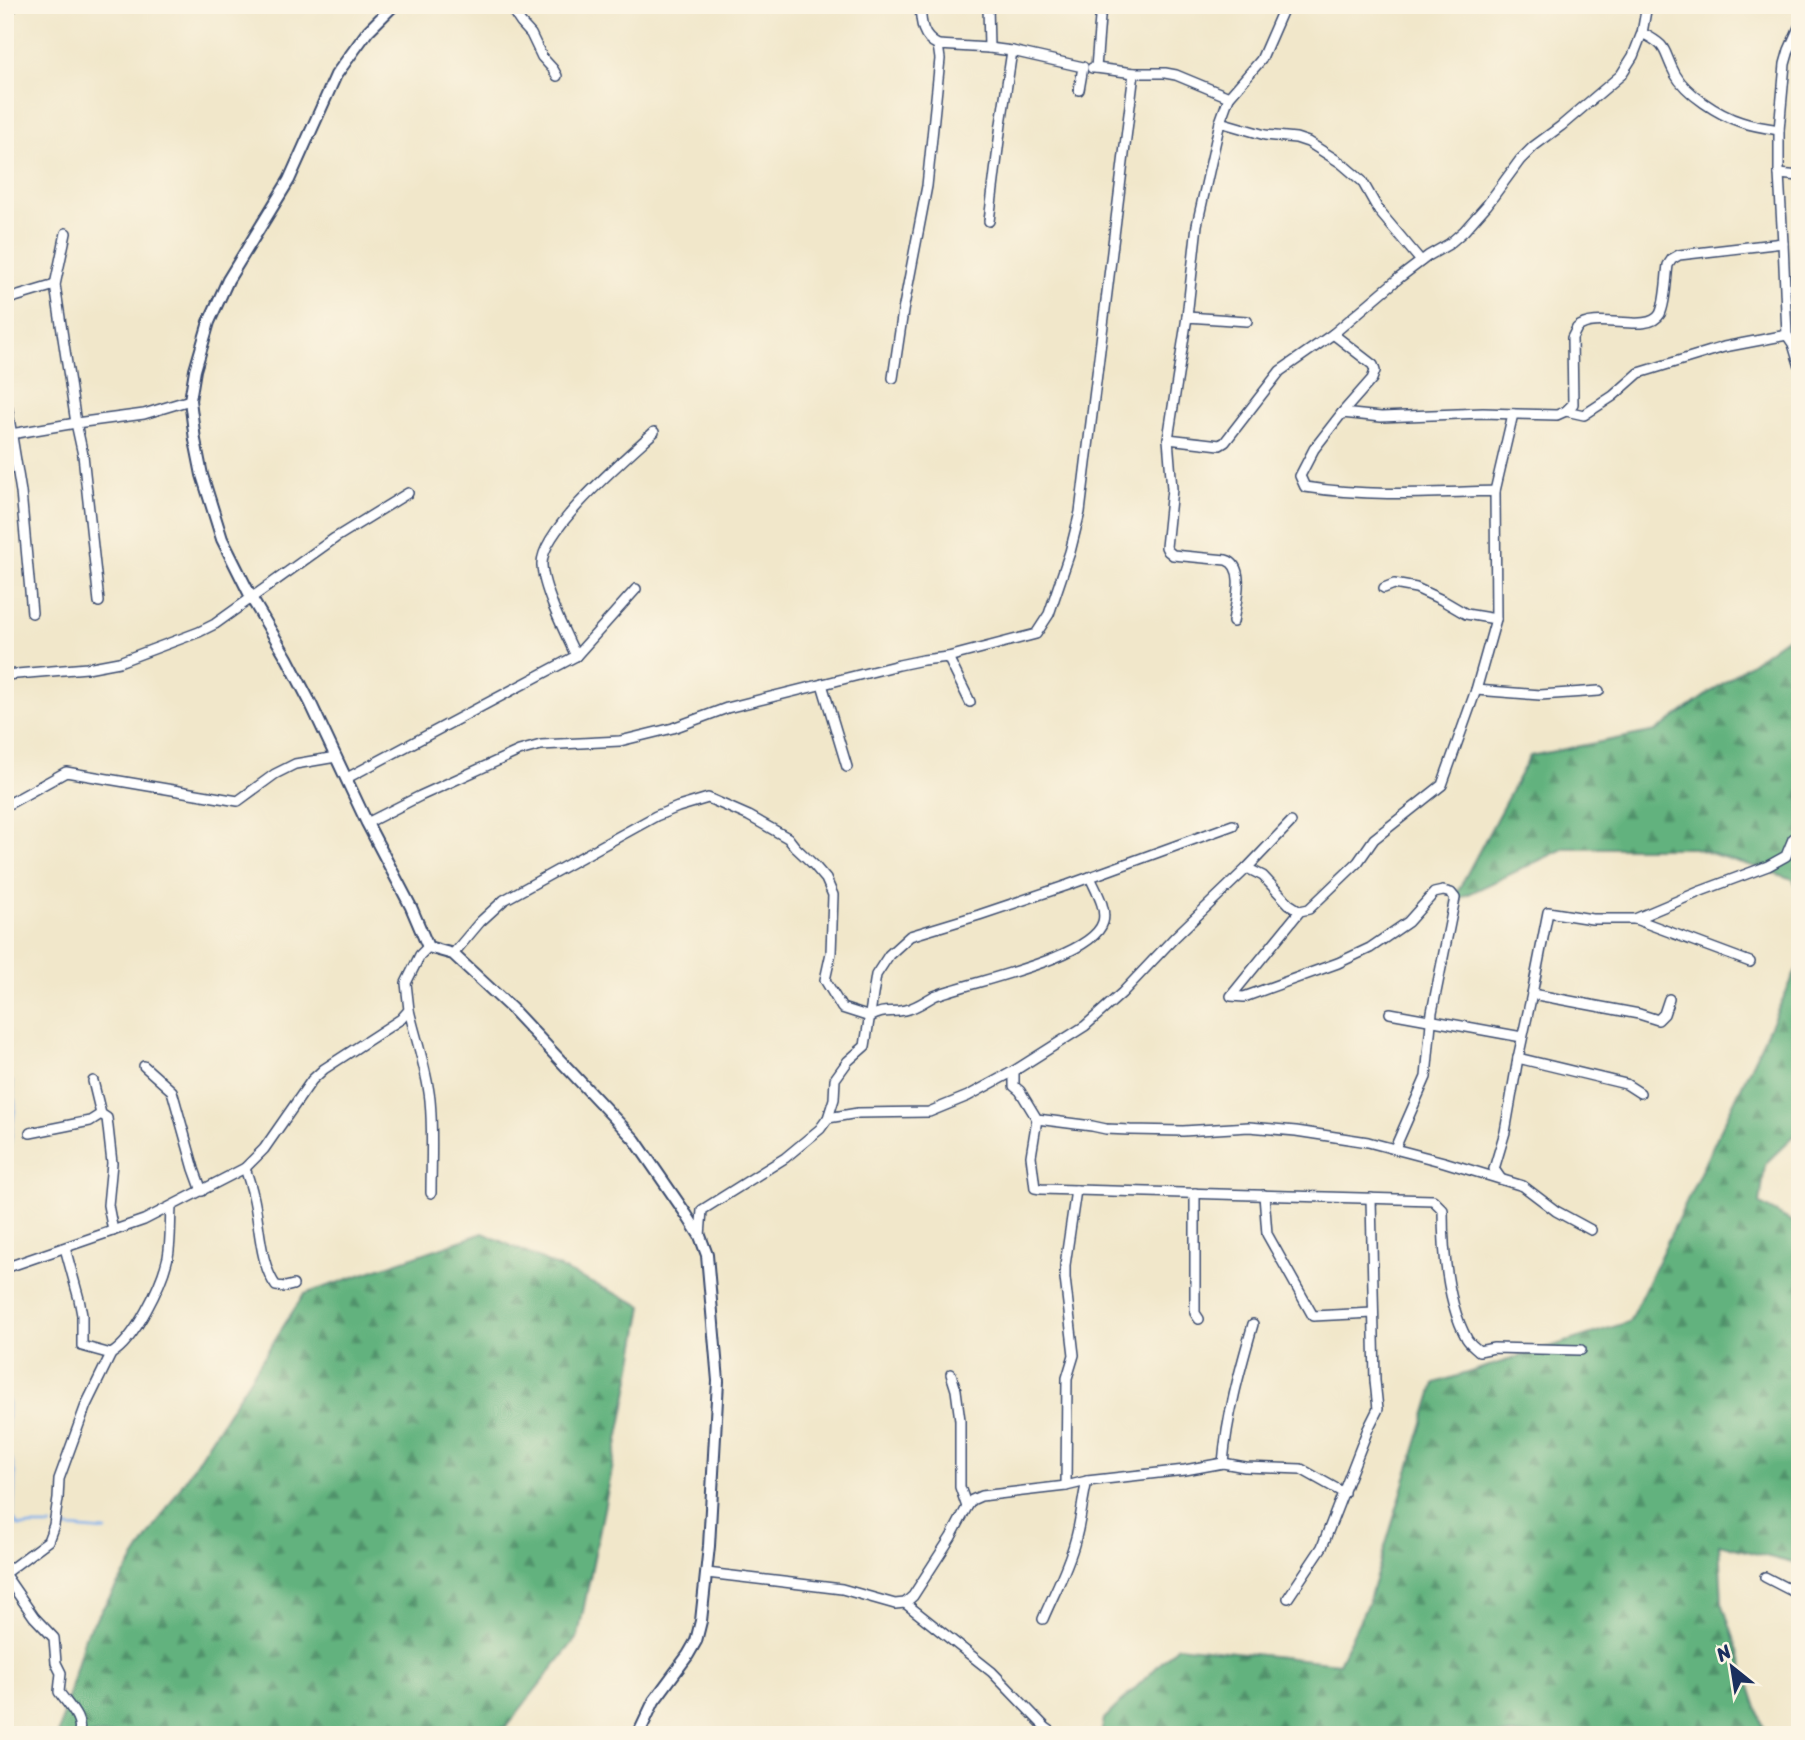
<svg xmlns="http://www.w3.org/2000/svg" width="1805" height="1740" viewBox="0 0 1805 1740" font-family="Sriracha,sans-serif">
	<defs>
		<pattern id="forest-firs" width="22" height="20" patternUnits="userSpaceOnUse" patternTransform="scale(1.75)"><rect width="22" height="20" fill="#62b27e"/><path d="M5 1l3.5 6h-7zM16 11l3.5 6h-7z" fill="#50916a"/></pattern>
	</defs>
	<rect width="100%" height="100%" fill="#fcf5e5"/>
	<filter id="ink" filterUnits="userSpaceOnUse"><feTurbulence type="fractalNoise" baseFrequency=".0143" numOctaves="2"/><feDisplacementMap in="SourceGraphic" scale="14" xChannelSelector="R" yChannelSelector="G"/><feConvolveMatrix kernelMatrix="1 2 1 2 8 2 1 2 1" color-interpolation-filters="sRGB"/></filter>
	<filter id="wash" filterUnits="userSpaceOnUse"><feTurbulence type="fractalNoise" baseFrequency=".00686" numOctaves="4" result="noise"/><feDisplacementMap in="SourceGraphic" scale="28" xChannelSelector="R" yChannelSelector="G"/><feGaussianBlur stdDeviation="1.57" result="paint"/><feColorMatrix in="noise" values="0 0 0 0 0 0 0 0 0 0 0 0 0 0 0 0 0 1.4 0 .05"/><feComposite in="paint" operator="in"/></filter>
	<g filter="url(#wash)">
		<rect width="100%" height="100%" fill="#f1e7ca"/>
		<!-- forest -->
		<g fill="url(#forest-firs)" stroke="#3e706e" stroke-width="2">
			<polygon points="1800,628 1800,899 1793,879 1694,848 1565,848 1452,902 1530,756 1656,731"/>
			<polygon points="1800,963 1800,1130 1765,1164 1760,1204 1800,1226 1800,1565 1719,1544 1722,1602 1766,1735 1101,1735 1104,1719 1178,1646 1339,1663 1368,1603 1435,1383 1629,1322"/>
			<polygon points="483,1233 643,1306 625,1406 578,1636 506,1727 481,1735 58,1735 85,1636 304,1294"/>
		</g>
		<g fill="none" stroke-linecap="round" stroke-linejoin="round">
			<!-- stream -->
			<g stroke="#81b0ec" stroke-width="2.5">
				<polyline points="5,1183 7,1181 8,1158 15,1106 12,1082"/>
				<polyline points="5,1389 8,1404 7,1439 15,1475 13,1517 18,1526 51,1526"/>
				<polyline points="57,1527 106,1531"/>
			</g>
		</g>
	</g>
	<g filter="url(#ink)">
		<g fill="none" stroke-linecap="round" stroke-linejoin="round">
			<defs>
				<g id="minor">
					<polyline points="509,5 521,23 531,34 542,57 553,69 557,76"/>
					<path d="M920,5C921,21 921,37 938,45"/>
					<polyline points="988,5 989,48 1012,51 1001,124 989,221"/>
					<polyline points="5,10 16,5"/>
					<path d="M1642,33C1670,47 1662,50 1675,74C1686,94 1719,115 1741,122C1753,126 1766,128 1779,130"/>
					<polyline points="1012,51 1083,67 1079,90"/>
					<polyline points="1092,68 1096,68 1101,5"/>
					<polyline points="1134,73 1165,73 1176,75 1229,97 1220,122 1197,225 1187,317"/>
					<polyline points="1229,97 1261,60 1285,5"/>
					<polyline points="1220,122 1265,135 1296,138 1308,142 1341,163 1362,181 1379,211 1421,261"/>
					<polyline points="1779,174 1800,176"/>
					<polyline points="66,233 55,285 76,423 83,455 99,602"/>
					<polyline points="1783,243 1787,335 1793,344 1800,367"/>
					<polyline points="5,300 55,285"/>
					<polyline points="893,378 903,311 927,186 940,59 938,45 989,48"/>
					<polyline points="5,393 21,492 32,613"/>
					<polyline points="1566,411 1584,415 1613,396 1639,373 1724,347 1787,335"/>
					<polyline points="1342,413 1372,379 1375,371 1373,365 1333,334 1399,278 1428,256 1449,244 1464,231 1487,205 1520,160 1534,146 1561,126 1621,75 1633,56 1642,33 1647,5"/>
					<polyline points="5,435 76,423 144,414 190,400"/>
					<polyline points="1168,439 1220,445 1225,442 1280,371 1333,334"/>
					<polyline points="1495,491 1513,414"/>
					<polyline points="1384,588 1394,584 1416,588 1442,600 1466,614 1496,619"/>
					<path d="M1233,622C1235,605 1247,566 1226,560L1173,555L1168,551L1166,547L1172,489L1168,439L1187,317L1247,321"/>
					<path d="M576,656C565,633 543,589 542,565C540,530 628,456 654,432"/>
					<polyline points="948,657 970,702"/>
					<polyline points="5,675 87,668 119,662 199,632 215,624 335,538 408,493"/>
					<polyline points="822,684 847,767"/>
					<polyline points="1476,690 1540,695 1599,691"/>
					<polyline points="347,778 576,656 636,589"/>
					<polyline points="5,806 66,772 238,801 275,774 295,764 336,757"/>
					<polyline points="367,823 420,796 519,751 541,745 620,741 673,728 727,708 899,665 923,660 948,657 1036,634 1049,614 1070,552 1080,512 1134,73 1096,68"/>
					<polyline points="1247,868 1263,876 1289,904 1300,911"/>
					<polyline points="1635,919 1750,962"/>
					<path d="M453,954L480,922L504,900L656,816L678,807L708,798L749,816L788,838L795,847L814,865L826,879L833,895L831,953L825,980L842,1008L870,1017C885,1008 890,1014 905,1010C916,1008 925,1001 934,996C969,982 1092,959 1103,922C1107,908 1096,891 1090,877"/>
					<polyline points="1532,994 1639,1014 1658,1020 1664,1014 1669,999"/>
					<path d="M409,1010C416,1040 427,1070 430,1100C433,1131 431,1163 431,1193"/>
					<polyline points="1390,1013 1522,1037"/>
					<polyline points="1518,1058 1626,1084 1640,1093"/>
					<polyline points="144,1066 172,1091 194,1169 202,1191"/>
					<polyline points="1014,1071 1085,1026 1122,993 1175,937 1247,868 1291,822"/>
					<polyline points="93,1081 101,1114 107,1118 112,1163 108,1205 113,1231"/>
					<polyline points="828,1118 858,1113 929,1112 968,1096 1014,1071 1014,1086 1020,1091 1037,1119 1092,1126 1106,1129 1130,1130 1183,1131 1249,1127 1296,1131 1368,1142 1444,1162 1523,1186 1556,1211 1591,1230"/>
					<path d="M1037,1119L1031,1156L1035,1188L1041,1189L1433,1200L1443,1210C1443,1251 1447,1303 1467,1339C1470,1344 1475,1347 1479,1351L1494,1348L1581,1350"/>
					<polyline points="30,1133 90,1121 101,1114"/>
					<path d="M1395,1148L1426,1077L1432,1012L1455,898L1451,893L1443,891L1434,893L1408,922L1370,948L1338,963L1244,997L1231,996L1300,911L1309,909L1358,862L1374,839L1442,785L1476,690L1496,619L1495,491C1431,493 1368,497 1305,487L1300,476L1314,449L1342,413L1381,417L1483,413L1557,415L1566,411L1573,404L1572,338C1573,336 1576,330 1577,328C1595,311 1648,335 1660,314C1666,302 1666,278 1668,265L1672,259L1679,255L1783,243L1779,174V130L1785,64L1789,50L1800,25"/>
					<path d="M245,1168C248,1177 251,1186 253,1195C260,1222 259,1263 276,1286L285,1287L293,1285"/>
					<polyline points="1501,1179 1494,1169 1505,1132 1518,1058 1532,994 1548,912 1592,919 1635,919 1701,891 1768,866 1786,856 1793,839 1800,833"/>
					<polyline points="1195,1193 1195,1313 1199,1319"/>
					<polyline points="1264,1195 1267,1234 1313,1316 1373,1313"/>
					<polyline points="700,1236 702,1210 785,1158 820,1129 828,1118 834,1099 835,1079 848,1061 865,1046 876,975 889,955 910,936 979,915 1068,885 1233,825"/>
					<path d="M65,1248L79,1299L82,1315V1346L111,1354C135,1340 162,1284 168,1257C171,1241 170,1224 171,1208"/>
					<polyline points="5,1268 144,1220 245,1168 264,1149 312,1080 324,1069 401,1019 409,1010 406,983 420,955 428,947"/>
					<polyline points="951,1374 956,1390 960,1420 960,1487 967,1507"/>
					<path d="M1223,1463C1227,1415 1240,1370 1253,1324"/>
					<polyline points="1066,1486 1087,1481 1185,1470 1223,1463 1245,1467 1301,1469 1344,1493"/>
					<polyline points="5,1573 48,1541 54,1525 58,1499 59,1479 86,1405 111,1354"/>
					<polyline points="707,1573 842,1589 895,1604 905,1603 913,1596 951,1537 967,1507 972,1500 981,1496 1066,1486 1067,1378 1074,1355 1065,1278 1065,1265 1076,1190"/>
					<path d="M5,1575L34,1617L54,1638L56,1663L61,1673L59,1692C67,1704 85,1720 78,1735"/>
					<polyline points="1765,1577 1800,1595"/>
					<polyline points="1288,1598 1322,1547 1368,1429 1378,1409 1375,1381 1371,1198"/>
					<polyline points="905,1603 992,1672 1046,1728 1056,1735"/>
					<path d="M1043,1619C1054,1593 1068,1568 1075,1541C1081,1521 1082,1501 1087,1481"/>
				</g>
				<polyline id="tertiary" points="394,5 368,31 336,75 289,180 228,280 209,322 195,370 190,400 195,440 202,475 222,539 252,599 287,658 311,704 367,823 411,907 428,947 453,954 511,1008 635,1140 686,1214 700,1236 707,1255 718,1381 709,1546 701,1621 696,1641 688,1655 654,1701 638,1735"/>
			</defs>
			<!-- minor casing -->
			<use href="#minor" stroke="#3b4b6e" stroke-width="12"/>
			<!-- tertiary casing -->
			<use href="#tertiary" stroke="#3b4b6e" stroke-width="14"/>
			<!-- minor -->
			<use href="#minor" stroke="#fff" stroke-width="9"/>
			<!-- tertiary -->
			<use href="#tertiary" stroke="#fff" stroke-width="10"/>
		</g>
	</g>
	<!-- margin -->
	<rect width="1805" height="1740" fill="none" stroke="#fcf5e5" stroke-width="28"/>
	<!-- north arrow -->
	<g transform="translate(1732 1667) rotate(330)" stroke="#fcf5e5" stroke-width="5" paint-order="stroke">
	<path d="M0-5L12 26L0 18L-12 26Z" fill="#1b2f5e"/>
	<text y="-10" font-size="19" font-weight="bold" text-anchor="middle" fill="#1b2f5e">N</text>
	</g>
</svg>
